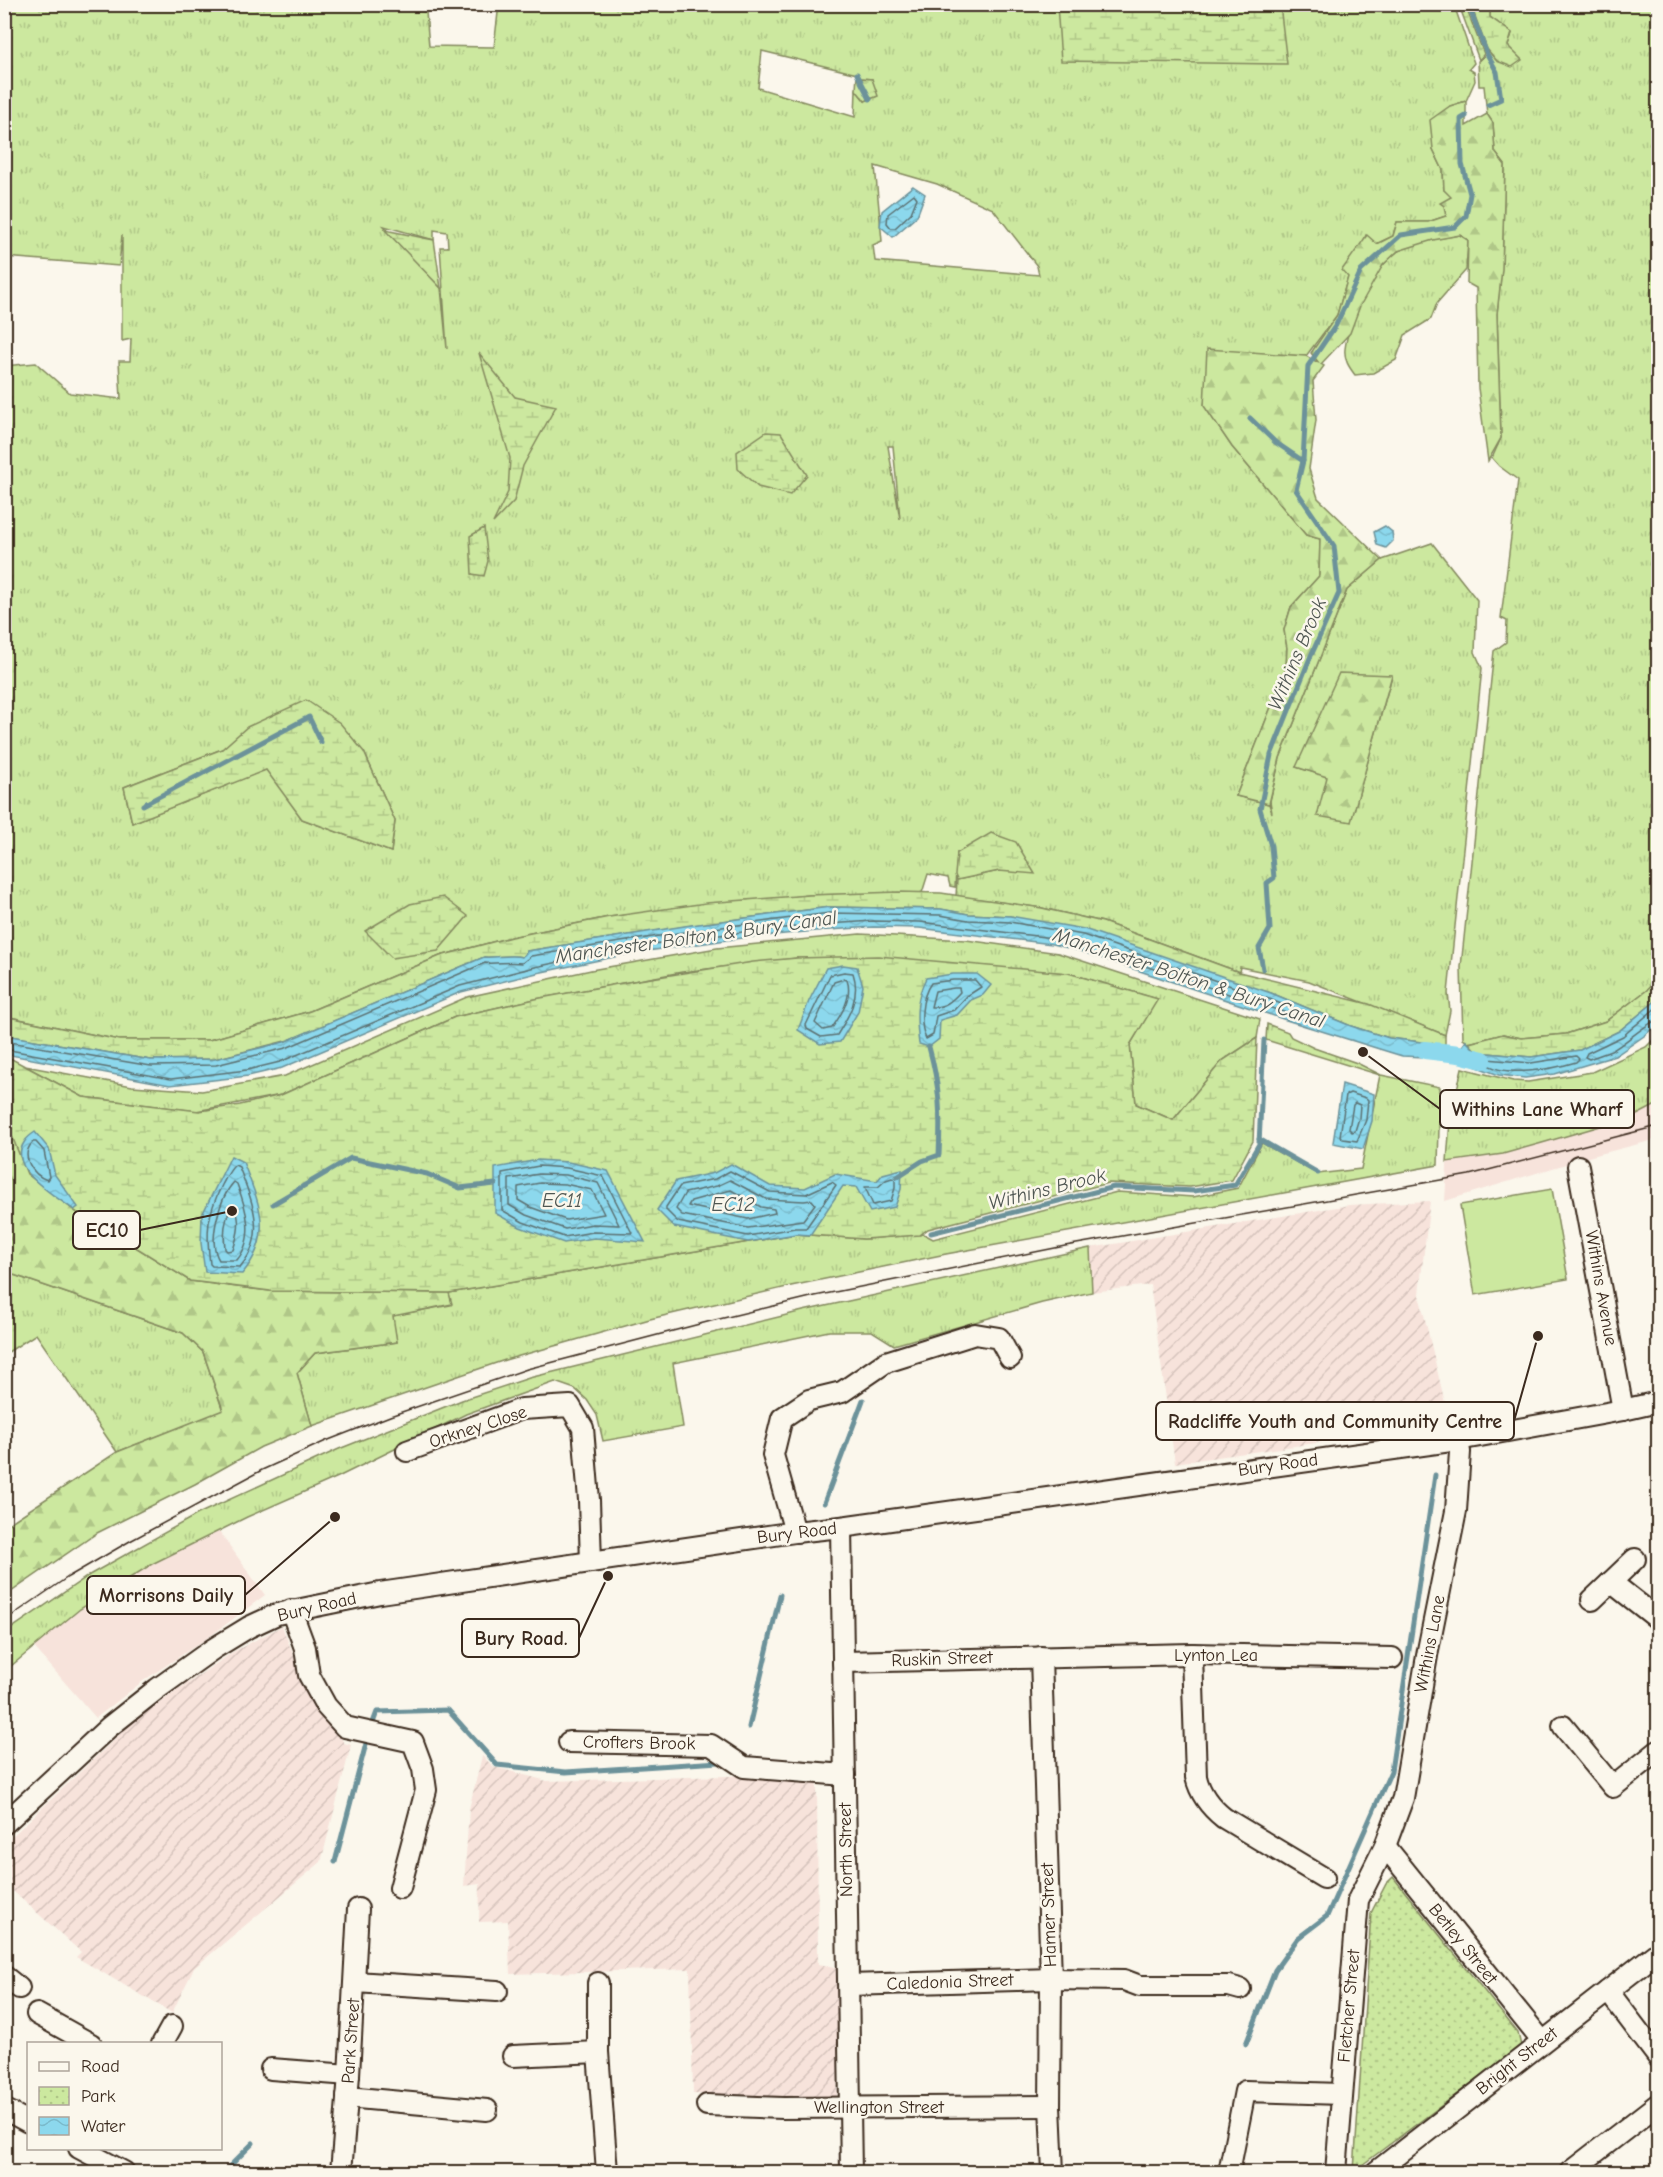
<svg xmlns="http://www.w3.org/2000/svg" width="1663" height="2177" viewBox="0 0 1663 2177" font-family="'Comic Neue',sans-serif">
	<defs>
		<pattern id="industrial-furrows" width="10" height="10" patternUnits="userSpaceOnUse" patternTransform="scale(1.5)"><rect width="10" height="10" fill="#f7e3db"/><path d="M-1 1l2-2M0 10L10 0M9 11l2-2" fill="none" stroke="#d5c3bc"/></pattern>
		<pattern id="grass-tufts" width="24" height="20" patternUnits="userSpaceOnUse" patternTransform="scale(1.5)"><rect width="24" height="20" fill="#cce89f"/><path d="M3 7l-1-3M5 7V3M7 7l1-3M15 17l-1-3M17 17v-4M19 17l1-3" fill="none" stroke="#b0c788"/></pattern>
		<pattern id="forest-firs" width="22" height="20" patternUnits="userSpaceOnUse" patternTransform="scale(1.5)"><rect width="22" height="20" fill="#cce89f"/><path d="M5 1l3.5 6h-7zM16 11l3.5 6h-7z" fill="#b0c788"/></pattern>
		<pattern id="wetland-marsh" width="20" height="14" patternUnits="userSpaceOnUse" patternTransform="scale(1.5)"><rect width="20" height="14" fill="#cce89f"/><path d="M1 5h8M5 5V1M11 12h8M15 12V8" fill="none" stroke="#b0c788"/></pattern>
		<pattern id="park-dots" width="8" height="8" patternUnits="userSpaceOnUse" patternTransform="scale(1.5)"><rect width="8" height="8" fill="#cce89f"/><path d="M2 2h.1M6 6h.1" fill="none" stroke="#b0c788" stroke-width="1.8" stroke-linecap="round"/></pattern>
		<pattern id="water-waves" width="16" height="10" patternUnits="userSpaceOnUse" patternTransform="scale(1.5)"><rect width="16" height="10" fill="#8cd8ed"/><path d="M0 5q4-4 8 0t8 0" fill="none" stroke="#7abacb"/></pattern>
	</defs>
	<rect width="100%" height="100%" fill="#fbf7ec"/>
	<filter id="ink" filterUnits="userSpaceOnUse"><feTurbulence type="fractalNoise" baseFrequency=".0167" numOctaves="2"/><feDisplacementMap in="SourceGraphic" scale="12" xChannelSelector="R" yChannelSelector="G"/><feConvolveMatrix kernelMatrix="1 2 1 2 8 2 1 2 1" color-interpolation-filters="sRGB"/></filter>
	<g filter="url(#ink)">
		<!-- built -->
		<g fill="#f7e3db">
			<polygon points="1658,1102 1658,1139 1592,1156 1445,1201 1448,1150"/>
			<polygon points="219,1531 265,1595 213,1634 143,1681 96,1718 33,1646 80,1609 152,1564"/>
		</g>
		<!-- industrial -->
		<g fill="url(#industrial-furrows)">
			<polygon points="1430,1201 1419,1294 1450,1424 1175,1463 1150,1285 1092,1292 1090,1248 1349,1205"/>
			<polygon points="282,1626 297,1664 344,1743 351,1745 321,1862 194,1968 172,2013 76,1957 81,1952 5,1884 5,1843 136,1719 233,1652"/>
			<polygon points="482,1756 494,1767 547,1781 763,1775 817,1778 818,1964 840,1968 837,2099 693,2094 690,1969 510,1974 508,1921 479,1922 480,1884 464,1886 469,1809"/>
		</g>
		<!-- grass -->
		<g fill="url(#grass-tufts)" stroke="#84895e" stroke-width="1.5" fill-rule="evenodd">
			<path d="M499,4L1454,5L1474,63L1469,69L1474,72L1475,81L1466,101L1450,106L1433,149L1443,170L1444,190L1452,197L1446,216L1428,222H1397L1393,236L1376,244L1366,235L1348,277L1337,315L1306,356L1215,351L1204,405L1232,447L1306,535L1320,539L1319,576L1291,607L1284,630L1287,648L1286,669L1236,796L1269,804L1272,813L1270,801L1280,758L1347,590L1382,560L1432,543L1477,600L1475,652L1482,668L1448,993L1450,1011L1445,1035L1309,981L1240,967L1239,972L1103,922L1042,908L956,896L957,880L999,871L957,853L955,887L950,886L948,878L928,874L922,893L809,895L609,917L511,937L440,956L310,1011L209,1040H119L5,1016L4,366L36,363L70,393L121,399L119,361H130L131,339L122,341V235L119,266L5,257L4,10L7,5H414L415,10L426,12L429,46L494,47ZM762,51L857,74L859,78L872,79L865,101L856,90L855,117L758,88ZM875,166L937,184L993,209L1037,266L1039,275L875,261L873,245L882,241ZM384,226L434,240V230L447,232L448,247H440L447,349L441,288ZM889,446H893L900,519L888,446ZM1391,675L1392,676L1351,821L1328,777L1296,767ZM222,749L364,752L395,821L391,852L302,819L267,769L132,823L124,787Z"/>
			<polygon points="1490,5 1658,5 1658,977 1647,990 1606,1021 1566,1034 1521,1038 1503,1034 1469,1043 1463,1039 1461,967 1494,651 1506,642 1507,621 1501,618 1518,480 1499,466 1492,458 1501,438 1497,314 1502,265 1505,165 1495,152 1493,123 1487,114 1484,86 1479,86 1478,61 1487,54 1487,49 1497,61 1508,46 1512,33 1490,17"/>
			<path d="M1460,235L1468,240L1466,270L1437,303L1431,319L1405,335L1396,360L1373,373L1355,375C1349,367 1344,360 1345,349C1348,323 1375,266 1397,252C1411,242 1444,238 1460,235Z"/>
			<polygon points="860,934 966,940 1058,953 1260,1019 1257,1038 1222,1061 1173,1120 1136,1104 1130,1045 1157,999 1068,973 797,958 682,972 531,1000 455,1017 281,1095 196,1111 83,1097 25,1066 132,1086 202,1091 285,1076 467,997 591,970 717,948"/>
			<polygon points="1267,1024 1288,1032 1291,1037 1314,1048 1357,1063 1381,1075 1440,1087 1438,1165 946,1254 791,1286 650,1319 505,1360 312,1426 297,1373 315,1353 397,1342 392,1316 451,1305 449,1293 796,1234 864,1239 924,1234 933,1239 1117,1192 1193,1197 1238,1188 1262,1143 1317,1174 1361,1169 1380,1075 1266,1040"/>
			<polygon points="1658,1035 1658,1104 1635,1116 1542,1143 1503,1154 1447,1162 1450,1120 1462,1068 1513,1081 1528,1082 1592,1072 1646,1047"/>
			<polygon points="1090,1248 1092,1292 1042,1303 894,1345 872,1331 829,1331 673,1363 683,1427 603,1441 597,1415 587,1400 575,1389 555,1382 466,1414 338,1477 247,1517 152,1564 80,1609 5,1671 5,1633 91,1574 198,1514 339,1449 462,1400 529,1378 803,1311"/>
			<polygon points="5,1272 183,1333 203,1352 223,1411 117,1452 36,1334 5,1354"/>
		</g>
		<!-- forest -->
		<g fill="url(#forest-firs)" stroke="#84895e" stroke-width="1.5">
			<polygon points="1466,101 1466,126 1487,114 1493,123 1495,152 1505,165 1502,269 1497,314 1501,438 1488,461 1478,388 1476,288 1467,283 1468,240 1460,235 1433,240 1398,251 1383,265 1360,306 1350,333 1321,364 1324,366 1313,381 1316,420 1309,469 1318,498 1382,560 1347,590 1280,758 1269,804 1236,796 1286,669 1287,648 1284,630 1291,607 1319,576 1320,539 1306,535 1232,447 1204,406 1207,349 1306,356 1319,363 1311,353 1337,315 1348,277 1342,270 1367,235 1377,244 1393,236 1397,222 1428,222 1446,216 1444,206 1440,203 1451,197 1444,190 1443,170 1433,149 1430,120 1450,106"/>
			<polygon points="1339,673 1392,675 1351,822 1317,816 1327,777 1296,767"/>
			<polygon points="4,1057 10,1058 12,1136 33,1178 88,1221 118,1236 190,1281 270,1291 449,1293 452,1304 393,1316 397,1342 315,1353 297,1373 312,1426 261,1447 195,1484 97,1533 5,1596 5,1526 117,1452 223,1410 203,1352 183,1333 5,1272"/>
		</g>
		<!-- wetland -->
		<g fill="url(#wetland-marsh)" stroke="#84895e" stroke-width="1.5">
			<polygon points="1057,5 1280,5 1287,64 1061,61"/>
			<polygon points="1459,5 1465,5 1484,54 1479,60"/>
			<polygon points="1471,5 1490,5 1490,17 1512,33 1508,46 1522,60 1512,67 1497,61 1487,49"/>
			<polygon points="857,74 859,78 872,79 878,96 865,101 856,90"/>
			<polygon points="385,230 434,240 441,288"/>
			<polygon points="479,353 515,397 556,406 523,466 514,501 493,523 508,492 510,458"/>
			<polygon points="766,432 781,433 807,475 790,495 758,487 738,469 737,452"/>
			<polygon points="484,528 488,561 484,576 472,574 470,536"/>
			<polygon points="306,700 340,723 364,752 395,821 391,852 302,819 266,770 132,823 124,787 222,749 247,727"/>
			<polygon points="991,833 1016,842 1035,874 999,871 957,880 955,875 957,853"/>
			<path d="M898,892L941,893L1042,908L1103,922L1239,972L1369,1004L1445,1035V1045L1389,1038L1351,1026L1271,993L1010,916L968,914L940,909L830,907L707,923L527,951L522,957C511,954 496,958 484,957L289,1040L215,1059L151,1060L5,1035L4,1016L119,1040H209L310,1011L440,956L511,937L609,917L706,903L809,895Z"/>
			<polygon points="443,897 468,916 438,951 392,958 365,931 410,904"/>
			<polygon points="878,956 1068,973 1158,999 1130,1045 1136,1104 1173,1120 1222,1061 1257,1038 1253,1141 1232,1180 1190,1187 1108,1183 928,1229 920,1235 864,1239 796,1234 449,1293 270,1291 190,1281 118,1236 88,1221 27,1174 12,1136 10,1058 83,1097 199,1111 240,1105 281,1095 455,1017 535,999 639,980 753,962 797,958"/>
			<polygon points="1658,977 1658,999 1619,1031 1580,1050 1531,1057 1477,1052 1469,1043 1503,1034 1521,1038 1566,1034 1606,1021 1647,990"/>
		</g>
		<!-- park -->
		<polygon fill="url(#park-dots)" stroke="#84895e" stroke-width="1.5" points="1393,1877 1518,2033 1521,2046 1354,2171 1371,1913 1386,1884"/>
		<!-- garden -->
		<polygon fill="#cce89f" stroke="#84895e" stroke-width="1.5" points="1552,1189 1568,1279 1475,1295 1460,1205"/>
		<!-- water -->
		<g fill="url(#water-waves)" stroke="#6c929a" stroke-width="1.5">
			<polygon points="913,186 925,194 917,216 893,237 880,226 882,211"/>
			<polygon points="1385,526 1392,532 1393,541 1386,548 1377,545 1374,532"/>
			<path d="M830,907L941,909L968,914L1010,916L1084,929L1271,993L1351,1026L1389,1038L1445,1045L1448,1048L1447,1058L1402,1056L1389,1052L1286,1020L1080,951L1052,944L919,928L873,927L815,931L734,939L633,953L537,973L461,992L282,1068L248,1076L170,1085L5,1054V1035L151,1060L215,1059L284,1042L484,957C496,958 511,954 522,957L527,951L691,925Z"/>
			<polygon points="843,965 857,967 863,986 858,1012 840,1042 820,1044 798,1030 809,1001 826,968"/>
			<path d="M953,974H977L991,985L983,995L971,1000L957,1015L940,1020L939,1039L929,1047L919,1044C916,1020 915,999 926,978Z"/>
			<polygon points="1658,999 1658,1024 1644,1036 1615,1056 1555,1074 1525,1078 1499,1075 1458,1060 1460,1049 1466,1041 1477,1052 1531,1057 1580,1050 1619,1031"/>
			<polygon points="1342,1084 1374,1094 1372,1121 1363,1149 1333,1143"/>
			<path d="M35,1132L49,1149L55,1175L78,1207L74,1210C56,1196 5,1169 25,1141C27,1138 32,1134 35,1132Z"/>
			<path d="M231,1156L243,1162C259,1203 275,1235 242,1274L205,1272L201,1243L202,1215Z"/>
			<polygon points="538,1160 568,1162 608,1171 645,1242 594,1238 564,1243 520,1227 495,1213 495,1168"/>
			<polygon points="731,1164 770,1186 805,1188 835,1174 877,1181 883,1174 902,1169 901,1189 895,1207 870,1212 856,1187 843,1186 810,1235 796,1234 748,1242 674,1227 657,1210 676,1181 714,1173"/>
		</g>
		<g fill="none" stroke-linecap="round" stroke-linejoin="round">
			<!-- shore -->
			<g stroke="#5b7071" stroke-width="1.5">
				<polygon points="914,194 917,198 911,213 895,228 891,228 887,223 888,214"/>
				<path d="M844,972L853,973C861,996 849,1016 837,1035L821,1037L807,1029L806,1025L830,975Z"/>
				<path d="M844,979L847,980C853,997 841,1015 832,1028L823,1030L815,1023L834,982Z"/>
				<path d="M953,980H975L981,987L967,996L954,1010L936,1016L933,1035L926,1039C919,1024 921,997 931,983Z"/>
				<path d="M954,988H959L960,992C952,1001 944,1008 931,1007L935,991Z"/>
				<path d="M1658,1006L1623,1036L1587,1053L1585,1057L1589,1059C1596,1056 1604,1054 1611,1051C1624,1045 1648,1021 1658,1020"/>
				<path d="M4,1041L151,1066L216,1065L286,1048L485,963C498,964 510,961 522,963L531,956L691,931L830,913L940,915L968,920L1010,922L1083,935L1269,999L1303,1013L1305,1015L1301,1018L1082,945L1053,938L920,922L873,921L814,925L734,933L632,947L535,967L460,986L280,1062L247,1070L171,1079L4,1049"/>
				<path d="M1576,1056L1579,1059L1576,1062C1553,1069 1504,1079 1484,1062L1487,1059L1531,1063Z"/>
				<polygon points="1350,1093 1366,1098 1368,1100 1366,1120 1357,1141 1343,1139 1340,1136 1346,1095"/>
				<polygon points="1355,1103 1360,1105 1359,1118 1355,1131 1352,1132 1349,1129 1353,1105"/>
				<path d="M33,1142H36L44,1151L49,1177L47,1180C33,1175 19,1156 33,1142Z"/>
				<path d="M235,1165L239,1167C252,1201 268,1236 240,1267L212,1266L210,1264C206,1231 207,1215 222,1185C226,1178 229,1170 235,1165Z"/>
				<polygon points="539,1166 567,1168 603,1176 632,1233 593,1232 564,1237 523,1222 502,1210 502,1173"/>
				<polygon points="730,1171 770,1192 806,1194 832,1182 836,1185 806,1228 795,1228 748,1236 678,1222 666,1210 666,1207 680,1186 715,1179"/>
				<polygon points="539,1174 566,1175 598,1183 619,1225 593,1224 565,1229 526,1215 509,1205 509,1179"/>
				<polygon points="892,1178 895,1180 895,1188 891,1201 873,1205 865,1187 878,1187 886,1180"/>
				<polygon points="730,1180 766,1199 804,1201 812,1200 815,1204 803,1220 748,1228 682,1215 676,1209 685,1193 717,1186"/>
				<path d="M234,1182L237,1184C246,1208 256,1237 237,1260H219C207,1241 220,1197 234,1182Z"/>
				<polygon points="540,1183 565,1184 592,1190 604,1214 566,1220 530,1207 518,1200 518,1187"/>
				<polygon points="731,1190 761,1207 774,1209 775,1213 748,1219 688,1206 691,1201"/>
				<path d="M234,1206C242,1220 238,1235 233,1250L227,1251L225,1249C223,1234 224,1221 231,1207Z"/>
			</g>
			<!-- stream -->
			<g stroke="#6c929a" stroke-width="5">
				<polyline points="1468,4 1487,54 1497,72 1501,99 1488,105"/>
				<polyline points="857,74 870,99"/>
				<polyline points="1250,418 1275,442 1303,461"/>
				<polyline points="143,805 309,717 321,742"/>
				<polyline points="1263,969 1259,948 1270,929 1267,883 1274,878 1271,846 1260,809 1271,755 1310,658 1339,593 1334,546 1296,490 1303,461 1308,366 1336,325 1361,271 1401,235 1455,227 1466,216 1470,194 1462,164 1461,119 1466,116"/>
				<polyline points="1259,1139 1318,1173"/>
				<path d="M897,1177L922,1161L939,1155C941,1114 940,1087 929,1047"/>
				<polyline points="273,1204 351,1158 427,1174 460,1188 495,1184"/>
				<polyline points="931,1233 1114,1187 1194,1191 1235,1185 1259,1144 1264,1040"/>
				<polyline points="824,1503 863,1400"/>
				<polyline points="749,1727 780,1595"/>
				<polyline points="371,1728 377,1712 448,1710 497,1765 566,1772 719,1762"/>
				<polyline points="335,1862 368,1736"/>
				<polyline points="1246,2044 1275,1970 1298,1938 1327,1916 1391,1771 1435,1475"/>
				<polyline points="224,2172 253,2143"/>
			</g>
			<!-- canal -->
			<polyline stroke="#8cd8ed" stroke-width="18" points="1425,1050 1459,1054 1483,1060"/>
			<defs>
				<g id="minor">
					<polyline points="1578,1166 1623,1410"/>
					<polyline points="407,1451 522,1409 570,1406 583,1428 589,1500 591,1562"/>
					<polyline points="841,1527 851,2172"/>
					<polyline points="795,1532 773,1455 782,1418 809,1400 842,1392 886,1362 975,1334 999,1338 1010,1358"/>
					<polyline points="1611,1582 1658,1619"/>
					<polyline points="1592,1600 1635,1559"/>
					<polyline points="291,1610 305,1648 309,1675 326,1706 345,1727 413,1742 423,1769 426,1790 400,1888"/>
					<path d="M1192,1654L1196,1777C1200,1794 1210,1807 1224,1818L1324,1878"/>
					<polyline points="1041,1657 1051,1979 1050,2106 1053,2172"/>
					<polyline points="843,1662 1192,1654 1392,1658"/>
					<polyline points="1563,1726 1613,1787 1658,1751"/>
					<polyline points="569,1742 711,1745 744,1767 845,1775"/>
					<polyline points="4,1824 109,1727 157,1689 213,1649 249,1627 277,1614 380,1593 795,1532 841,1527 1458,1440 1623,1410 1658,1402"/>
					<polyline points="1385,1846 1542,2041"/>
					<polyline points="4,1976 19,1988"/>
					<polyline points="355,1982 497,1991"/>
					<polyline points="598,1983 598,2052 607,2172"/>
					<polyline points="849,1985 1051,1979 1124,1980 1140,1986 1229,1986 1240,1989"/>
					<polyline points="1608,1991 1658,2057"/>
					<polyline points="37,2014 91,2044"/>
					<polyline points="162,2044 172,2026"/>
					<polyline points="513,2056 598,2052"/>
					<polyline points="271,2069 349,2075"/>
					<polyline points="347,2097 487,2110"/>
					<polyline points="707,2105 783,2108 1050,2106"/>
					<polyline points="4,2109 28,2122"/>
					<polyline points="79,2148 124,2172"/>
					<polyline points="341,2172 349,2075 358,1909"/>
					<polyline points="1229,2172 1245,2091 1341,2094"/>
					<polyline points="1336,2172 1358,1900 1385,1846 1403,1798 1428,1650 1456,1511 1460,1452 1458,1440"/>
					<polyline points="1376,2172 1658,1952"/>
					<polyline points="1570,2172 1658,2104"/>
				</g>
			</defs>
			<!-- minor casing -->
			<use href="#minor" stroke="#3b2a1e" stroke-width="24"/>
			<!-- minor -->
			<use href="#minor" stroke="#fbf7ec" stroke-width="20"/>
			<!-- tram -->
			<polyline stroke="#3b2a1e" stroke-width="1.5" points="4,1621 68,1577 130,1541 262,1470 326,1441 390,1416 527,1369 711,1321 815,1296 1065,1246 1469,1175 1658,1126"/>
		</g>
	</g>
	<g text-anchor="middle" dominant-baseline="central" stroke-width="5" stroke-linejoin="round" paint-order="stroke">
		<!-- street labels -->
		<g font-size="18" fill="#3b2a1e" stroke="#fbf7ec">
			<text transform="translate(1601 1288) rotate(80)">Withins Avenue</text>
			<text transform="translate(478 1427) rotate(-18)">Orkney Close</text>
			<text transform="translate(1278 1465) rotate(-8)">Bury Road</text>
			<text transform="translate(797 1533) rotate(-7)">Bury Road</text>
			<text transform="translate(317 1607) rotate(-13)">Bury Road</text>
			<text transform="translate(1430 1644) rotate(-79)">Withins Lane</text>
			<text x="1216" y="1655">Lynton Lea</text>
			<text transform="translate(942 1659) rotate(-2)">Ruskin Street</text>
			<text transform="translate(639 1743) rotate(1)">Crofters Brook</text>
			<text transform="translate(846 1850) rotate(-91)">North Street</text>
			<text transform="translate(1049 1915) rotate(-92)">Hamer Street</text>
			<text transform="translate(1463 1944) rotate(51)">Betley Street</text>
			<text transform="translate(950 1982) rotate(-2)">Caledonia Street</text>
			<text transform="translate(1349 2006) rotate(-85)">Fletcher Street</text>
			<text transform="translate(351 2041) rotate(-86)">Park Street</text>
			<text transform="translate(1517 2061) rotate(-38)">Bright Street</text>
			<text x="879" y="2107">Wellington Street</text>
		</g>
		<!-- water labels -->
		<g font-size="20" font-style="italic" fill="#4f5652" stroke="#fbf7ec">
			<text transform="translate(1297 654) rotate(-67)">Withins Brook</text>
			<text transform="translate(696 937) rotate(-8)">Manchester Bolton &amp; Bury Canal</text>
			<text transform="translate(1189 978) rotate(18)">Manchester Bolton &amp; Bury Canal</text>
			<text transform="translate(1047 1189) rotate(-14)">Withins Brook</text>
			<text x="562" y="1200">EC11</text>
			<text x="733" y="1204">EC12</text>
		</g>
	</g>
	<!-- callouts -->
	<path fill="none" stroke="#3b2a1e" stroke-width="2" d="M1363 1052L1440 1109M232 1211L140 1230M1538 1336L1514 1421M335 1517L245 1595M608 1576L579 1638"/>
	<g fill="#3b2a1e" stroke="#fbf7ec" stroke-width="2">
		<circle cx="1363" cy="1052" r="6"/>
		<circle cx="232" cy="1211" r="6"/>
		<circle cx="1538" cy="1336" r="6"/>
		<circle cx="335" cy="1517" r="6"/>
		<circle cx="608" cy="1576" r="6"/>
	</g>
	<g fill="#fbf7ec" stroke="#3b2a1e" stroke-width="2">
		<rect x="1440" y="1090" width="194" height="38" rx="6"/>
		<rect x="73" y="1211" width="67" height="38" rx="6"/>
		<rect x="1156" y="1402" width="358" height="38" rx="6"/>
		<rect x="87" y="1576" width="158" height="38" rx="6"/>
		<rect x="462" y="1619" width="117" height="38" rx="6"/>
	</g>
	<g font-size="20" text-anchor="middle" font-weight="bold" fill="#3b2a1e">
		<text x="1537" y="1116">Withins Lane Wharf</text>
		<text x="107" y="1237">EC10</text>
		<text x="1335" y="1428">Radcliffe Youth and Community Centre</text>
		<text x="166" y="1602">Morrisons Daily</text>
		<text x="521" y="1645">Bury Road.</text>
	</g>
	<!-- margin -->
	<rect width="1663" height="2177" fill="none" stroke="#fbf7ec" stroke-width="24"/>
	<rect x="12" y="12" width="1639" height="2153" fill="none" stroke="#3b2a1e" stroke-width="2" filter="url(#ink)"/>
	<!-- legend -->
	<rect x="27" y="2042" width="195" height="108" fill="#fbf7ec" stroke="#aea59a" stroke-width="1.5"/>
	<rect x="39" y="2062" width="30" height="9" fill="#fbf7ec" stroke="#aea59a" stroke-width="1.5"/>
	<text x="81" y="2072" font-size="18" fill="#3b2a1e">Road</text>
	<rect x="39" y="2087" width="30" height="18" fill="url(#park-dots)" stroke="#aea59a" stroke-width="1.5"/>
	<text x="81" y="2102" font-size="18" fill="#3b2a1e">Park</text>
	<rect x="39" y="2117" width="30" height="18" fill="url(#water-waves)" stroke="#aea59a" stroke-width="1.5"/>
	<text x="81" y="2132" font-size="18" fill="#3b2a1e">Water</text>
</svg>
